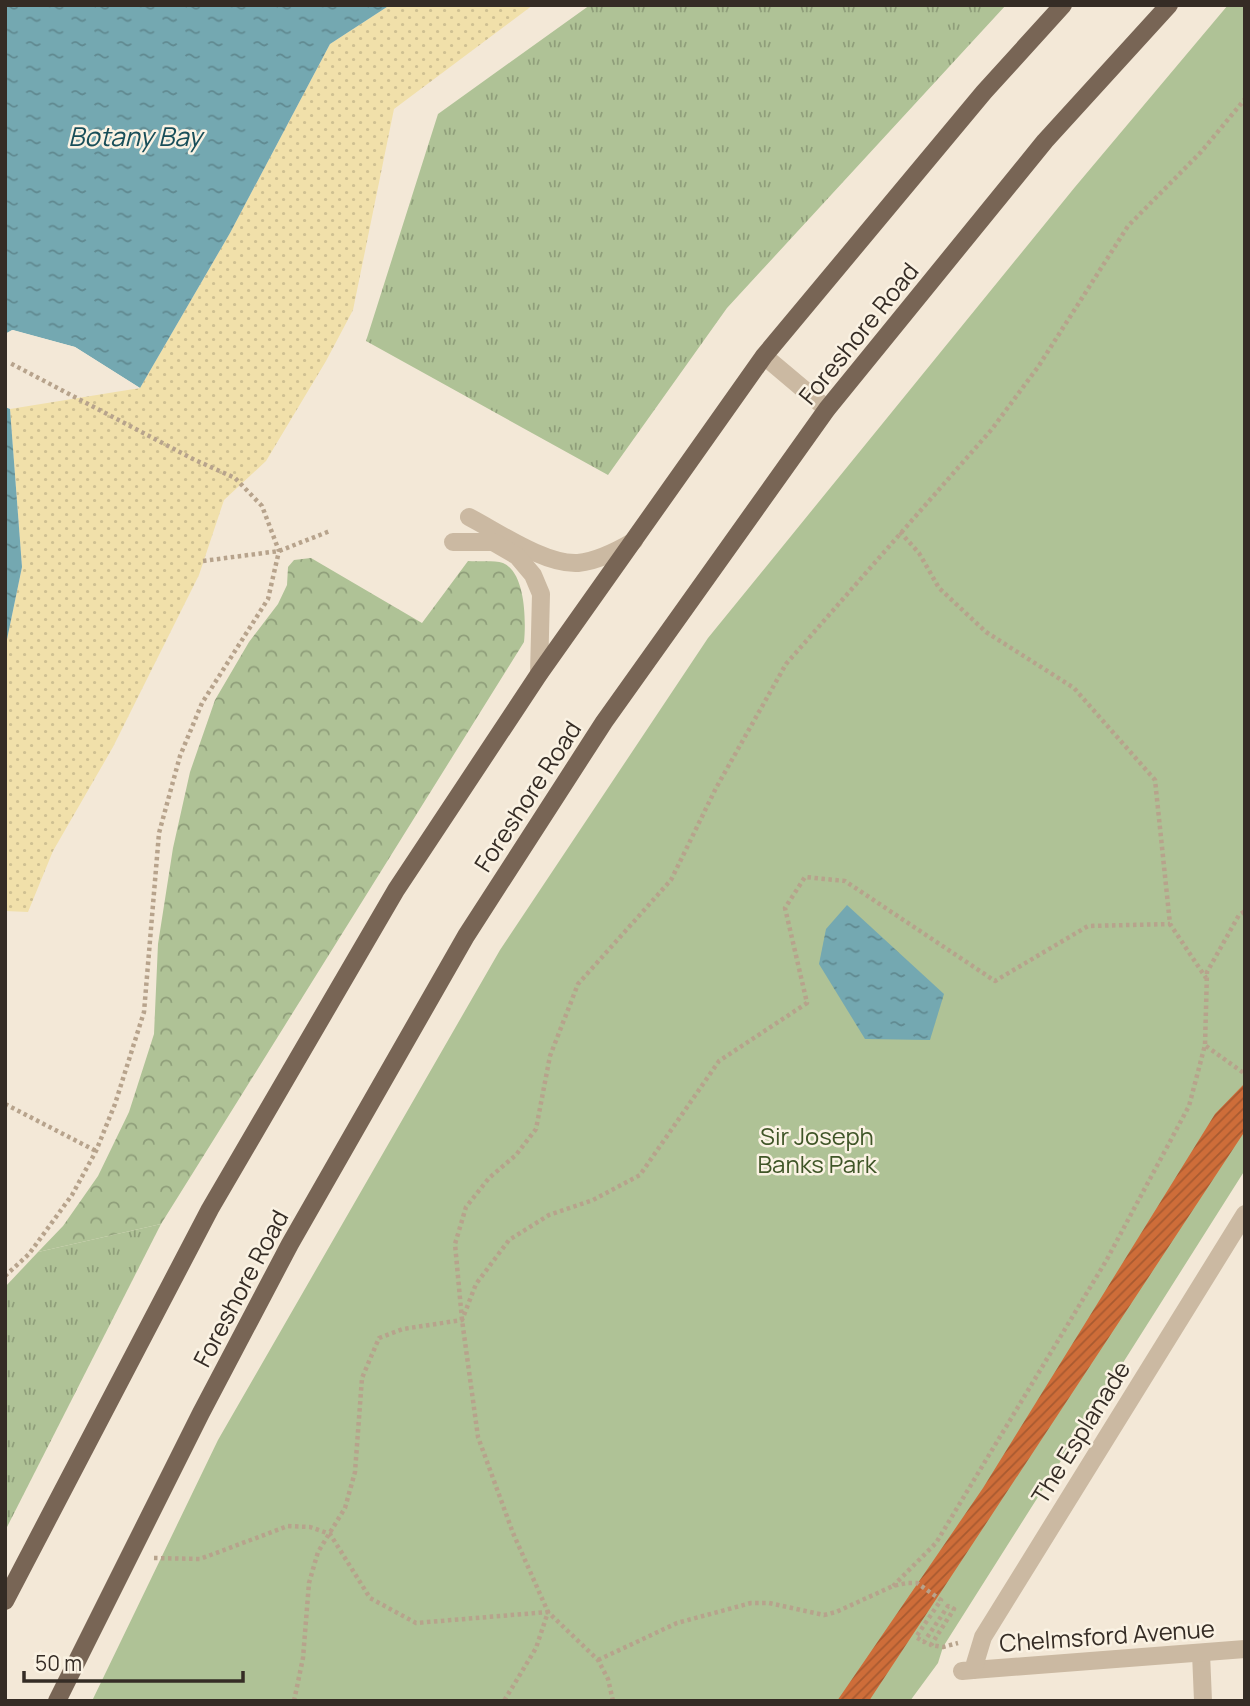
<svg xmlns="http://www.w3.org/2000/svg" width="1250" height="1706" viewBox="0 0 1250 1706" font-family="Manrope,sans-serif">
	<defs>
		<pattern id="grass-tufts" width="24" height="20" patternUnits="userSpaceOnUse" patternTransform="scale(1.75)"><rect width="24" height="20" fill="#afc296"/><path d="M3 7l-1-3M5 7V3M7 7l1-3M15 17l-1-3M17 17v-4M19 17l1-3" fill="none" stroke="#8f9e7a"/></pattern>
		<pattern id="forest-crowns" width="20" height="18" patternUnits="userSpaceOnUse" patternTransform="scale(1.75)"><rect width="20" height="18" fill="#afc296"/><path d="M2 6a3 3 0 1 1 6 0M12 15a3 3 0 1 1 6 0" fill="none" stroke="#8f9e7a"/></pattern>
		<pattern id="sand-dots" width="8" height="8" patternUnits="userSpaceOnUse" patternTransform="scale(1.75)"><rect width="8" height="8" fill="#f1e0aa"/><path d="M2 2h.1M6 6h.1" fill="none" stroke="#cfc092" stroke-width="1.8" stroke-linecap="round"/></pattern>
		<pattern id="water-ripples" width="26" height="14" patternUnits="userSpaceOnUse" patternTransform="scale(1.75)"><rect width="26" height="14" fill="#74a8b1"/><path d="M2 4q2-2 4 0t4 0M15 11q2-2 4 0t4 0" fill="none" stroke="#608990"/></pattern>
		<pattern id="building-hatch" width="6" height="6" patternUnits="userSpaceOnUse" patternTransform="scale(1.75)"><rect width="6" height="6" fill="#ce6d39"/><path d="M-1 1l2-2M0 6l6-6M5 7l2-2" fill="none" stroke="#a85a30"/></pattern>
	</defs>
	<rect width="100%" height="100%" fill="#f3e8d7"/>
	<!-- grass -->
	<g fill="url(#grass-tufts)">
		<polygon points="590,5 1006,5 727,308 608,475 366,341 438,114"/>
		<polygon points="161,1224 5,1531 5,1287 38,1252"/>
	</g>
	<!-- forest -->
	<path fill="url(#forest-crowns)" d="M311,558L422,623L468,561C478,562 494,560 503,563C526,573 526,622 524,642L161,1224L38,1252L63,1226L98,1176L129,1112L154,1034L158,944L173,848L190,772L215,700L249,642L278,604L287,585L288,567L294,560Z"/>
	<!-- sand -->
	<polygon fill="url(#sand-dots)" points="390,5 533,5 394,109 353,310 326,361 266,461 224,500 199,575 113,747 53,851 28,912 5,911 5,649 22,567 10,409 140,388 230,233 330,44"/>
	<!-- green -->
	<polygon fill="#afc296" points="1228,5 1245,5 1245,1170 943,1647 938,1663 910,1701 92,1701 218,1440 500,950 708,638 1075,187"/>
	<!-- water -->
	<g fill="url(#water-ripples)">
		<polygon points="5,5 390,5 330,44 230,233 140,388 75,347 13,330 5,334"/>
		<polygon points="5,407 10,409 22,567 5,649"/>
		<polygon points="847,905 944,994 930,1040 865,1039 819,964 826,929"/>
	</g>
	<!-- pier -->
	<polygon fill="#f3e8d7" points="12,330 75,347 140,388 134,389 73,351 13,333 5,338 5,334"/>
	<!-- building -->
	<polygon fill="url(#building-hatch)" points="1245,1083 1245,1131 869,1701 837,1701 983,1488 1215,1114"/>
	<g fill="none" stroke-linecap="round" stroke-linejoin="round">
		<!-- path -->
		<g stroke="#b7a38c" stroke-width="4.5" stroke-dasharray="3.5 3.5" stroke-linecap="butt">
			<polyline points="900,532 919,553 939,588 986,632 1074,688 1155,780 1170,924 1206,978"/>
			<polyline points="203,561 279,551 330,531"/>
			<polyline points="1206,1046 1245,1074"/>
			<polyline points="5,1104 96,1151"/>
			<polyline points="5,1276 29,1254 72,1195 96,1151 115,1104 144,1012 159,833 180,756 202,703 268,599 279,551 262,506 235,478 193,459 10,363"/>
			<polyline points="154,1558 200,1559 288,1526 310,1527 330,1534 370,1598 416,1623 548,1612 536,1648 504,1701"/>
			<polyline points="893,1586 936,1543 1106,1261 1189,1106 1205,1045 1207,972 1239,915 1245,911"/>
			<polyline points="598,1660 677,1623 751,1603 769,1603 824,1615 836,1612 893,1586 907,1583 917,1583 941,1600 916,1637 924,1642 948,1606 954,1609 931,1645 943,1647 958,1643"/>
			<polyline points="294,1701 303,1658 309,1583 318,1552 345,1508 355,1472 362,1378 379,1338 403,1329 462,1320 476,1284 509,1240 549,1215 593,1200 640,1175 719,1061 807,1003 785,908 805,877 845,881 995,981 1088,926 1170,924"/>
			<polyline points="613,1701 608,1679 598,1660 548,1612 513,1533 478,1437 462,1320 455,1244 466,1207 489,1178 516,1155 536,1129 550,1056 578,984 671,880 716,788 786,664 992,429 1038,367 1128,226 1201,152 1245,99"/>
		</g>
		<!-- minor -->
		<g stroke="#cbb9a2" stroke-width="18">
			<polyline points="764,356 827,409"/>
			<path d="M469,517C498,532 545,565 578,563C598,561 617,551 634,541"/>
			<polyline points="453,542 493,542 517,556 533,575 541,594 539,674"/>
			<polyline points="1201,1653 1203,1701"/>
			<polyline points="973,1670 1245,1649"/>
			<polyline points="962,1671 973,1670 983,1637 1245,1214"/>
		</g>
		<!-- major -->
		<g stroke="#786555" stroke-width="18">
			<polyline points="5,1601 210,1209 396,890 539,674 764,356 984,92 1063,5"/>
			<polyline points="57,1701 201,1413 290,1244 466,936 604,722 827,409 1045,141 1169,5"/>
		</g>
	</g>
	<g text-anchor="middle" dominant-baseline="central" stroke-width="5" stroke-linejoin="round" paint-order="stroke">
		<!-- street labels -->
		<g font-size="24" fill="#352c25" stroke="#faf2e3">
			<text transform="translate(858 333) rotate(-51)">Foreshore Road</text>
			<text transform="translate(527 796) rotate(-57)">Foreshore Road</text>
			<text transform="translate(240 1288) rotate(-62)">Foreshore Road</text>
			<text transform="translate(1080 1432) rotate(-58)">The Esplanade</text>
			<text transform="translate(1107 1635) rotate(-4)">Chelmsford Avenue</text>
		</g>
		<!-- park labels -->
		<g font-size="24" fill="#3f5527" stroke="#faf2e3">
			<text x="817" y="1135">Sir Joseph<tspan x="817" dy="28">Banks Park</tspan></text>
		</g>
		<!-- water labels -->
		<g font-size="26" font-style="italic" fill="#184e59" stroke="#faf2e3">
			<text x="135" y="136">Botany Bay</text>
		</g>
	</g>
	<!-- border -->
	<rect width="1250" height="1706" fill="none" stroke="#352c25" stroke-width="14"/>
	<!-- scale -->
	<path d="M24 1671v10h219v-10" fill="none" stroke="#352c25" stroke-width="3.5"/>
	<text x="35" y="1671" font-size="21" fill="#352c25" stroke="#faf2e3" stroke-width="5" paint-order="stroke">50 m</text>
</svg>
